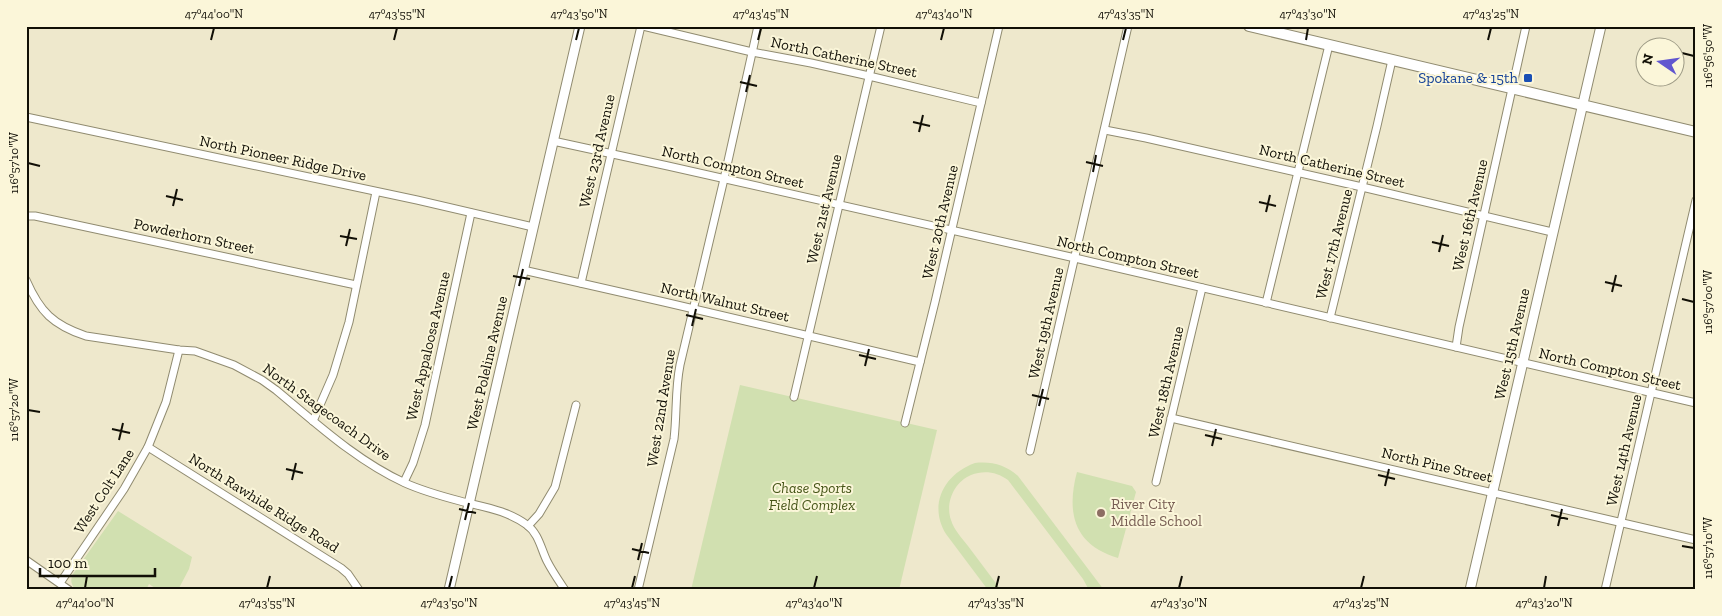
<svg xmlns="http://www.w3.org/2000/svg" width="1722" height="616" viewBox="0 0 1722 616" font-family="'Zilla Slab',serif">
	<rect width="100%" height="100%" fill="#eee8cc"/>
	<!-- green -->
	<g fill="#d1e0b0">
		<polygon points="740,385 937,430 899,590 691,590"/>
		<path d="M975,463C991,461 1006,465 1018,476L1104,590H1089L1083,579L1008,480C997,472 984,470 971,475C954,482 945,503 951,520C954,530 962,538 968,546C979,561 990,575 1001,590H988L946,534C928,505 944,474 975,463Z"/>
		<path d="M1077,472L1132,486L1136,492L1118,558C1074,545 1066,513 1077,472Z"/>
		<path d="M118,511L192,557L189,569L178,590H158L149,584L146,590H76C71,585 70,580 73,574Z"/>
	</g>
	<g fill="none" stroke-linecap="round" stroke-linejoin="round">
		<defs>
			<g id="minor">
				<polyline points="643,26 752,52 811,63 869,76 981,103"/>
				<polyline points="26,117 417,200 533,227"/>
				<polyline points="1105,130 1146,138 1362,187 1552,232"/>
				<polyline points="553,141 668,166 1075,258 1696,403"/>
				<polyline points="26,216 35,216 356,285"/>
				<polyline points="523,270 664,302 920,362"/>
				<path d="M26,280C40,312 53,325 86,336L179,350L195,351L234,365L262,380L276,390C317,424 357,461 405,483C423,491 441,496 460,501C483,507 507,510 527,525C539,534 541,549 547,561C552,571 559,581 565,590"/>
				<polyline points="581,283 641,26"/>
				<polyline points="1266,303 1329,45"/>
				<polyline points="1330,318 1377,126 1392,60"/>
				<polyline points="1456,347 1459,327 1526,26"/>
				<polyline points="794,397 881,26"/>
				<polyline points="1171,418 1696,540"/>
				<polyline points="313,421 333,375 349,322 376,192"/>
				<polyline points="905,423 935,302 999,26"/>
				<polyline points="148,447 341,568 348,574 359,590"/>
				<polyline points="1030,451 1128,26"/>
				<polyline points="404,482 413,463 425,425 471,213"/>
				<polyline points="1156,482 1202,288"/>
				<polyline points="528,526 539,514 555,487 576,405"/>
				<polyline points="26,560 69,590"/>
				<polyline points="60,583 124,489 148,447 166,402 179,350"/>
				<path d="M638,590L674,439C677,414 675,390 680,365L724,179L758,26"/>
				<polyline points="1605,590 1696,200"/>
			</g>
			<g id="tertiary">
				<polyline points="449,590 580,26"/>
				<polyline points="1470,590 1601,26"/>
			</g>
			<polyline id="secondary" points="1249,26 1696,132"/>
		</defs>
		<!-- minor casing -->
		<use href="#minor" stroke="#908b70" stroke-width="9"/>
		<!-- tertiary casing -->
		<use href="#tertiary" stroke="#908b70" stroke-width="11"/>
		<!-- secondary casing -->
		<use href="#secondary" stroke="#908b70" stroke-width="12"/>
		<!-- minor -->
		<use href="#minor" stroke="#fff" stroke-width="7"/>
		<!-- tertiary -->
		<use href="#tertiary" stroke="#fff" stroke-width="9"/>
		<!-- secondary -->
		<use href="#secondary" stroke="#fff" stroke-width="10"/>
	</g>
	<!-- ticks -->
	<path fill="none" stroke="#110f06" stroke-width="2" d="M211,40L214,28M394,40L397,28M576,40L579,28M758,40L761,28M941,40L944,28M1123,40L1126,28M1306,40L1308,28M1488,40L1491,28M1682,53L1694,56M740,82L757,86M746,92L750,75M913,122L930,126M919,132L923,115M1086,162L1103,166M28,163L40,166M1093,172L1096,155M166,196L183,200M1259,202L1276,206M173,206L177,189M1266,212L1270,195M340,236L357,239M1432,242L1449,246M346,246L350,229M1439,252L1443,235M513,276L530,279M1605,282L1622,286M519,286L523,269M1612,292L1616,275M1682,299L1694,302M686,315L703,319M692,326L696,309M859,355L876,359M865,366L869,349M1032,395L1049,399M1039,406L1043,389M28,410L40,412M112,429L130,433M1205,435L1222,439M119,440L123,423M1212,446L1216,429M286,469L303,473M1378,475L1395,479M292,480L296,463M1385,486L1389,469M459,509L476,513M1551,515L1568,519M465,520L469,503M1558,526L1562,509M1682,546L1694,548M632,549L649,553M638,560L642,543M85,588L87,576M267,588L270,576M449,588L452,576M632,588L635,576M814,588L817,576M996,588L999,576M1179,588L1182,576M1361,588L1364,576M1544,588L1546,576"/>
	<!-- markers -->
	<rect fill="#1a4fb4" stroke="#fbf6d9" stroke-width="2" x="1523" y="73" width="10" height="10" rx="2.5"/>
	<circle fill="#8d6e63" stroke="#fbf6d9" stroke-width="2" cx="1101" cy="513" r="5"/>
	<g text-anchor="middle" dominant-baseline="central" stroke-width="4" stroke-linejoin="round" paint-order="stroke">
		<!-- street labels -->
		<g font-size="15" fill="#110f06" stroke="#fbf6d9">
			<text transform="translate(844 57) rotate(12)">North Catherine Street</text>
			<text transform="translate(597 151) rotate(-77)">West 23rd Avenue</text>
			<text transform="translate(283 158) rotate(12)">North Pioneer Ridge Drive</text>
			<text transform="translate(1332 166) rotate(13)">North Catherine Street</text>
			<text transform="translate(733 167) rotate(13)">North Compton Street</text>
			<text transform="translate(824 209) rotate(-77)">West 21st Avenue</text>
			<text transform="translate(1470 215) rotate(-77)">West 16th Avenue</text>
			<text transform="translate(940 222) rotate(-77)">West 20th Avenue</text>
			<text transform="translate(194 236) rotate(12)">Powderhorn Street</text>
			<text transform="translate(1334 244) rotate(-76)">West 17th Avenue</text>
			<text transform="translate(1128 257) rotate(13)">North Compton Street</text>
			<text transform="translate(725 302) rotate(13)">North Walnut Street</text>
			<text transform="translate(1046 323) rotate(-77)">West 19th Avenue</text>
			<text transform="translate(1512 344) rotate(-77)">West 15th Avenue</text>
			<text transform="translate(428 346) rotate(-77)">West Appaloosa Avenue</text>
			<text transform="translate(487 363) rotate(-77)">West Poleline Avenue</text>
			<text transform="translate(1610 369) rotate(13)">North Compton Street</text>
			<text transform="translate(1166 382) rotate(-77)">West 18th Avenue</text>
			<text transform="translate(661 408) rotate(-81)">West 22nd Avenue</text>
			<text transform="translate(327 412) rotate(36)">North Stagecoach Drive</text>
			<text transform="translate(1624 450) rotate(-77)">West 14th Avenue</text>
			<text transform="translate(1437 465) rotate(13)">North Pine Street</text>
			<text transform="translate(104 491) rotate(-57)">West Colt Lane</text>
			<text transform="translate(264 503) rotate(32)">North Rawhide Ridge Road</text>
		</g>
		<!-- transit labels -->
		<g font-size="15" fill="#164399" stroke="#fbf6d9" text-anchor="end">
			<text x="1518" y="78">Spokane &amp; 15th</text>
		</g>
		<!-- park labels -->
		<g font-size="15" font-style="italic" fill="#465518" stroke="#fbf6d9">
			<text x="812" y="488">Chase Sports<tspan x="812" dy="17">Field Complex</tspan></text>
		</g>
		<!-- education labels -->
		<g font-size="15" fill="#785e54" stroke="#fbf6d9" text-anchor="start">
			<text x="1111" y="504">River City<tspan x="1111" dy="17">Middle School</tspan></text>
		</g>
	</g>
	<!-- border -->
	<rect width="1722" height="616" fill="none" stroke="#fbf6d9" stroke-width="55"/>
	<!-- north arrow -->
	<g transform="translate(1660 62) rotate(283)"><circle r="24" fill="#fbf6d9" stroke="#9d9a85"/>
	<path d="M0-4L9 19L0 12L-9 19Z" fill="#6156cf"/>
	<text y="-8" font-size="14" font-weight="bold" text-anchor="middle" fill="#110f06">N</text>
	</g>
	<!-- scale -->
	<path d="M40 568v8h115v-8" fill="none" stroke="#110f06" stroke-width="2.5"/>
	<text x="48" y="568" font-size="15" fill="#110f06" stroke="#fbf6d9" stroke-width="4" paint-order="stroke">100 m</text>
	<rect x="28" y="28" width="1666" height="560" fill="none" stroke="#110f06" stroke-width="2"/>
	<g font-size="12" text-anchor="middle" fill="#110f06">
		<text x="214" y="18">47°44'00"N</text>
		<text x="397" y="18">47°43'55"N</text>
		<text x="579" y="18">47°43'50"N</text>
		<text x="761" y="18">47°43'45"N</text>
		<text x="944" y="18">47°43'40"N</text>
		<text x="1126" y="18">47°43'35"N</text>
		<text x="1308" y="18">47°43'30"N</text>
		<text x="1491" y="18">47°43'25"N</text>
		<text transform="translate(1708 56) rotate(-90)" y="4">116°56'50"W</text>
		<text transform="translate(14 163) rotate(-90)" y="4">116°57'10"W</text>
		<text transform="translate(1708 302) rotate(-90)" y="4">116°57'00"W</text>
		<text transform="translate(14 410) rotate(-90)" y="4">116°57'20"W</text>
		<text transform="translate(1708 548) rotate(-90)" y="4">116°57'10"W</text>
		<text x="85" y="607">47°44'00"N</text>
		<text x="267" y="607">47°43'55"N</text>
		<text x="449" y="607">47°43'50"N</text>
		<text x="632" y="607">47°43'45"N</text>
		<text x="814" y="607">47°43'40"N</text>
		<text x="996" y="607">47°43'35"N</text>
		<text x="1179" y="607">47°43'30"N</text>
		<text x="1361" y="607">47°43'25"N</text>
		<text x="1544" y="607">47°43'20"N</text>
	</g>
</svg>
